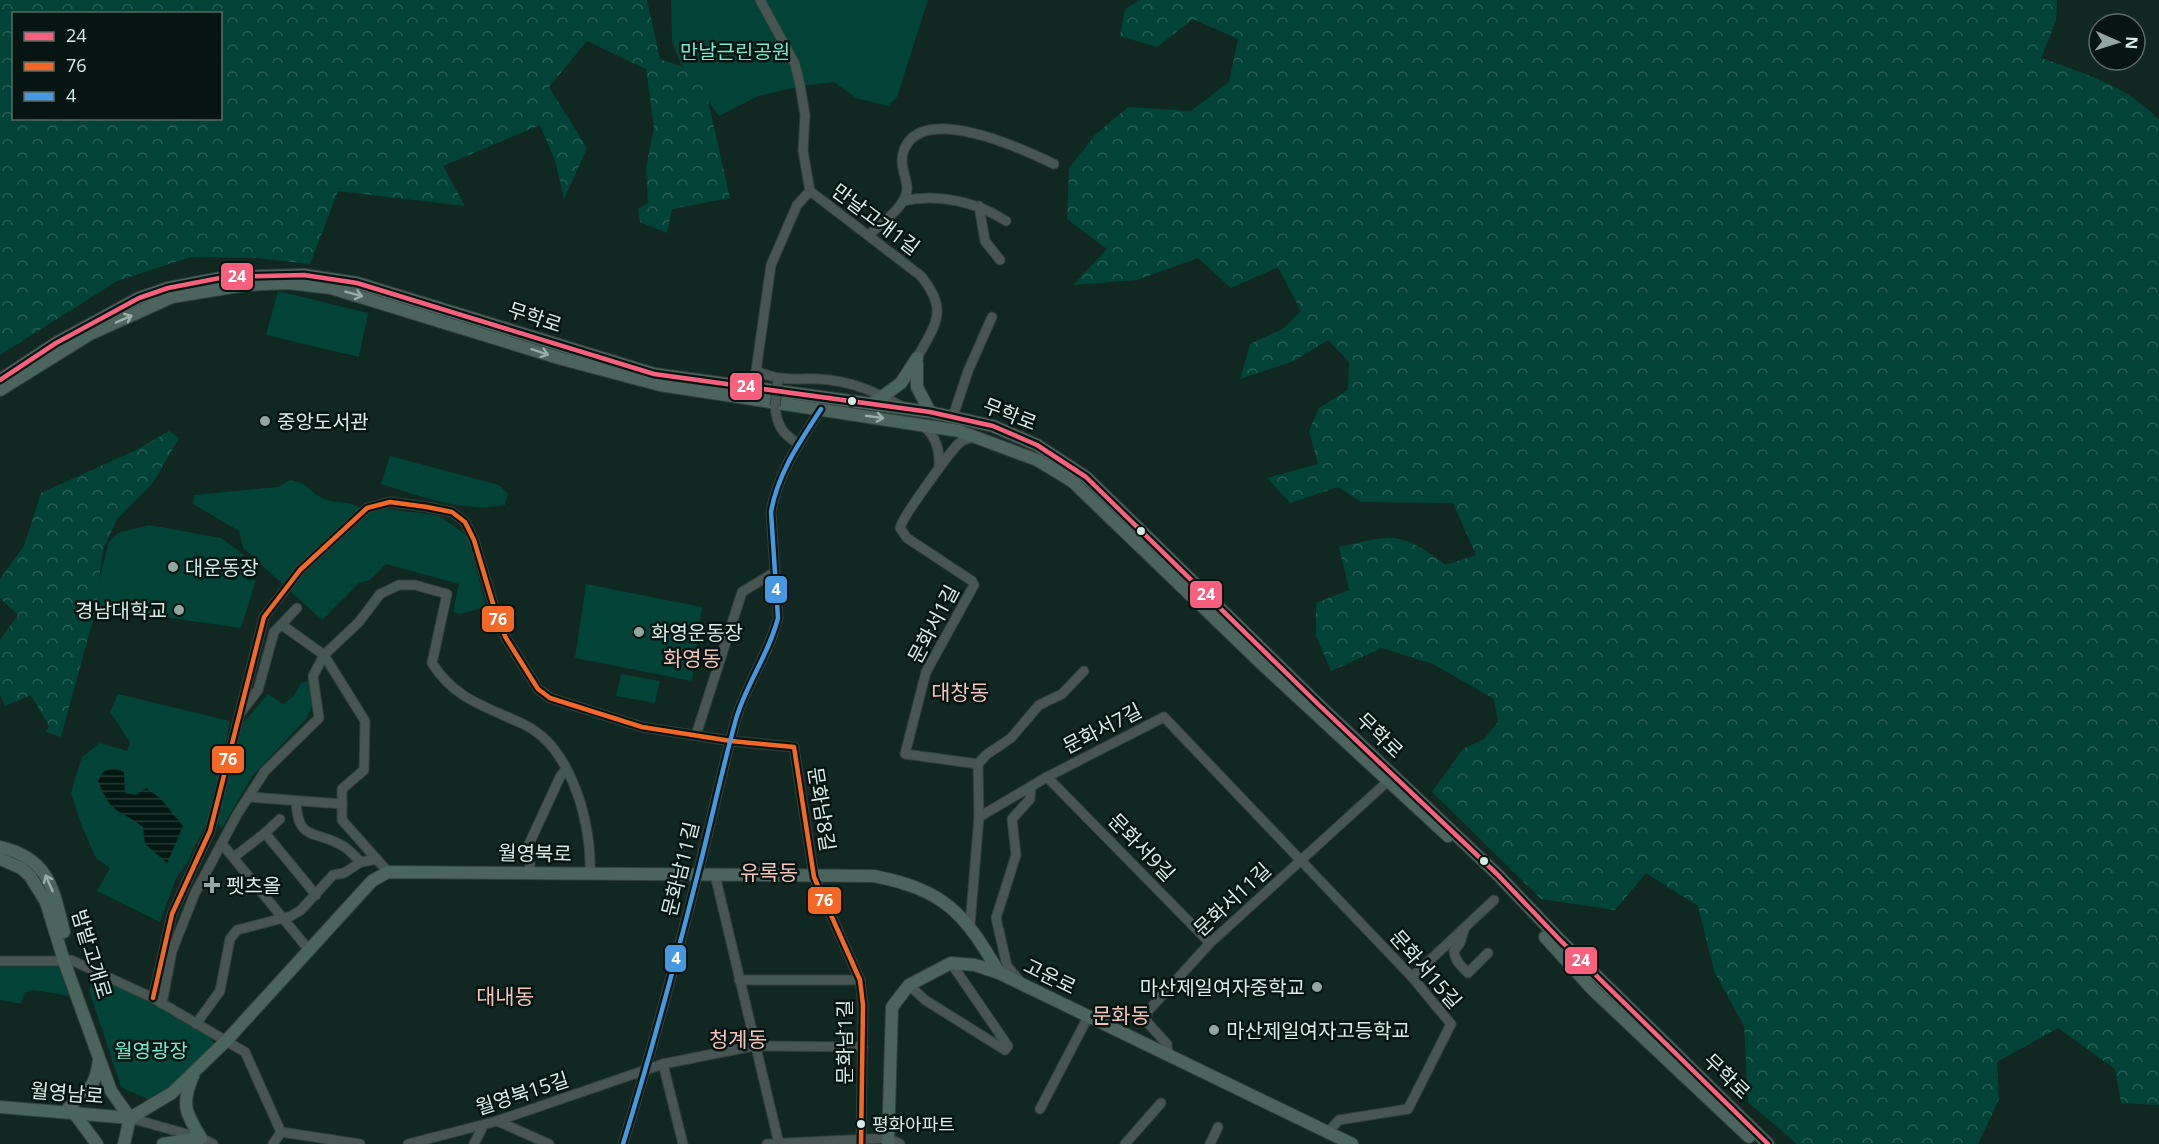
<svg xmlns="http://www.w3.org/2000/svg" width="2159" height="1144" viewBox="0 0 2159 1144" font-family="'Open Sans','Noto Sans KR',sans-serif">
	<defs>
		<pattern id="forest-crowns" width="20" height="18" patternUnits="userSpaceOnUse" patternTransform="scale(1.5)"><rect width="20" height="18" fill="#024337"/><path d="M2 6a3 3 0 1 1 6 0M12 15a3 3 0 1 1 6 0" fill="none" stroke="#265e54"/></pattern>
		<pattern id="water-rules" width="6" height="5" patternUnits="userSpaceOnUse" patternTransform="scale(1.5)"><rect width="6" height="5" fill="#021711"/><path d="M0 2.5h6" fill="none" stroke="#263934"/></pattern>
	</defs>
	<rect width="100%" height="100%" fill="#112722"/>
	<!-- green -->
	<g fill="#024337">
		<polygon points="671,0 928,0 897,97 888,106 856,98 834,82 807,85 758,96 719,116 680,62 672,42"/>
		<polygon points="278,291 368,313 359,357 266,335"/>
		<path d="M390,456L499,485L508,494L505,505C464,513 420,496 381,484Z"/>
		<path d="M290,480C310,484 307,490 322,498C338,506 351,497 366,514L377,508L438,515L468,536L486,607L460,614L453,612L459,584L386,564L370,580L359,583L322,620L243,548L239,531L193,504L194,495L278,487Z"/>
		<polygon points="149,525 221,538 243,554 247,580 256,580 241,628 92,607 109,542 118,533"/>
		<polygon points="586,584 702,607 692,681 575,658"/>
		<polygon points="621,674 660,681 655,703 616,696"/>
		<polygon points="310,680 313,704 306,719 253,775 222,828 217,824 243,723 268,694 283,704 294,696 301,683"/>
		<polygon points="118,694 230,721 211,815 186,865 176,878 160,922 97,891 110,868 96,858 81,824 71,793 82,757 100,743 127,751 130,742 110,712"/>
		<polygon points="0,963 58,964 69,996 34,990 25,992 21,1004 0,1000"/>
		<polygon points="97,973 210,1037 215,1045 177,1085 152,1101 121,1087 89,990"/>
	</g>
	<!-- forest -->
	<g fill="url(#forest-crowns)" fill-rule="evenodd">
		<path d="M0,0H647L660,59L702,74L730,198L672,209L667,233L640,222L638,209L648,203L646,167L654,128L646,69L587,41L549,87L587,148L564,199L555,161L540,125L443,166L465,206L338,191L310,264L256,258L191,257L117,281L0,355ZM14,14H220V118H14Z"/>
		<path d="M1140,0H2057L2056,21L2041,58C2083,73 2128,86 2159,120V1105L2121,1103L2115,1069L2058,1028L1997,1062L1999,1099L1978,1144H1797L1748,1102L1744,1026L1714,971L1698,906L1646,873L1615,910L1541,899L1432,792L1463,749L1484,739L1498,722L1494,699L1433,664L1382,648L1331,671L1316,636V603L1349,590L1339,547C1394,534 1400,531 1446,565L1476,555L1453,503L1361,502L1338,487L1290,503L1267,478L1318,464L1309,431L1319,408L1348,390L1349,362L1328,340L1294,361L1240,379L1250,344L1284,328L1301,311L1278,267L1231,288L1198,258L1137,280L1073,285L1107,249L1067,219L1069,168L1095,135L1128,107L1191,111L1229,82L1238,39L1193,19L1157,47L1120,36L1125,9Z"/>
		<polygon points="169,431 179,438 152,484 117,519 103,549 95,612 61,737 46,732 49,726 31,695 5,706 0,695 0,640 18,615 0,598 0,579 24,546 41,493 136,450"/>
	</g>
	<!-- water -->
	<path fill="url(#water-rules)" d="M113,768L124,772L125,793L136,795L146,788L160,798L183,826L167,863L145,844L143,827C116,806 113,817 98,781L104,771Z"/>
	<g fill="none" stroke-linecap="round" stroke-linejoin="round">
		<defs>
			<g id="minor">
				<path d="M760,0L795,64L800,85L805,115L803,151L810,191L921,276C949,311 936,323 917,358"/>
				<path d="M810,191L797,205L771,265L756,371C784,382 790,378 819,379C851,381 874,391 901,406"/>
				<path d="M903,201C938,193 977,202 1006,221"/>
				<polyline points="979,206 985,241 1000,260"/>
				<path d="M869,235C881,223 909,205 907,186C905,173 899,163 904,150C922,102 1023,149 1054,164"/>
				<path d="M775,406C777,426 782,434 799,444"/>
				<polyline points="953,416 968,371 992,317"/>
				<path d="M923,426C936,436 940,450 939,466"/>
				<path d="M975,437C969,438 963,439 958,444C949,454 902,517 900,528L907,538L972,581L974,585L926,672L905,754L978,764"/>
				<polyline points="282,625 324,655 365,721 364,770 342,789 342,820 388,872"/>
				<polyline points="242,711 258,690 274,632 297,608"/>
				<polyline points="696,735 742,592 775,572"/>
				<polyline points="978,764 986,755 1011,738 1039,705 1062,694 1084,671"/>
				<polyline points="1047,777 1210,943"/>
				<polyline points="249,797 342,804"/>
				<path d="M296,801C298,843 315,829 343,846C350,850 355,857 361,862"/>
				<polyline points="979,817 1047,777 1164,717 1412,977 1451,1024 1408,1109 1339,1120 1329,1131"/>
				<polyline points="265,833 280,819"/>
				<polyline points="222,844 309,950"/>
				<polyline points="234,857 265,833 316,895"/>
				<polyline points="530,872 529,844 560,777 566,769"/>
				<polyline points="715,875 779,1144"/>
				<polyline points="970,925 979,817 978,764"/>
				<path d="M1464,930L1460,943L1454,951C1455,961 1461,966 1468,973L1488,953"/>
				<polyline points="71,960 153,998 245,1052 281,1132"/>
				<polyline points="0,961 64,961"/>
				<polyline points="1412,977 1494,900"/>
				<polyline points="739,980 860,980"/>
				<polyline points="1019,980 1007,966 996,918 1016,855 1012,819 1030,799 1031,787"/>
				<polyline points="909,985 925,1000 1005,1050 1008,1046 951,963"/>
				<polyline points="153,998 172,914 210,831 264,617 300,570 367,508 390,502 427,507 452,512 465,522 474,540 497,617 506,638 538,689 550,698 642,727 731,741 794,747 814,877 860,980 863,1005 861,1144"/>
				<path d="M162,1004L172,951L195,893L238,813L265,771L319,718L313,676L324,655L359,622L380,594L399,585H415L447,594L432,663C455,700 488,707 525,725C572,748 592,825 590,873"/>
				<polyline points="196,1024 220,991 230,939 237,930 291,916 301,910 333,875 344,873 361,862 377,859"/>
				<polyline points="1168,1056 1167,1044 1146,1021 1148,1011 1210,943 1387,782"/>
				<polyline points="663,1064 683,1144"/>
				<polyline points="1040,1109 1088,1017"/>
				<polyline points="130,1118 201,1138 213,1144"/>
				<polyline points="497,1121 549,1144"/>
				<polyline points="281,1132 360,1144"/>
				<polyline points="273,1144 281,1132"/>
				<polyline points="408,1144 497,1121 663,1064 753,1046 863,1047"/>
				<polyline points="474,1144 483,1126"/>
				<path d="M623,1144C651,1054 675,964 698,873C711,822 722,770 736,719C746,684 769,654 778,618L771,512C778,472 800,442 821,409"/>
				<polyline points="767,1144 888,1138 900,1144"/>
				<polyline points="1125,1144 1161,1103"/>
				<polyline points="1210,1144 1218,1127"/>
			</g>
			<g id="major">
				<polyline points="917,363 917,387 930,412"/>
				<polyline points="0,380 56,343 139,298 168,288 225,277 304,275 357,283 654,374 930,412 993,426 1037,445 1086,477 1319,705 1497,874 1560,940 1768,1144"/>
				<polyline points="0,390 90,334 172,297 245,285 288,283 331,288 562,359 660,385 959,431 1037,460 1072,481 1264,666 1448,836"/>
				<polyline points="872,404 901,383 917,358"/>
				<path d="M0,847C49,858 53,888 64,932"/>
				<polyline points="0,859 21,868 30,876 46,902 64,961 111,1091 130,1118"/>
				<polyline points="1545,937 1593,990 1749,1137"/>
				<polyline points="0,1107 130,1118"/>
				<path d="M65,1112C85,1088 94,1095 99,1060"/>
				<polyline points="74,1113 97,1144"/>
				<path d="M130,1118L172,1093L226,1041L372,881L388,872L874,876C944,890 964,912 999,973"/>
				<polyline points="124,1144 130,1118"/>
				<path d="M163,1144L201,1138C185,1112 181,1104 193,1076"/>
				<polyline points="888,1144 892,1007 909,985 951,963 975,965 999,973 1352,1144"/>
			</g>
		</defs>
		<!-- minor casing -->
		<use href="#minor" stroke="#31403b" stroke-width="11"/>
		<!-- major casing -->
		<use href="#major" stroke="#31403b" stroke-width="14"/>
		<!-- minor -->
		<use href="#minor" stroke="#475652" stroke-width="9"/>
		<!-- major -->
		<use href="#major" stroke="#4c645e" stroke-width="12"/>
		<defs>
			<polyline id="minor-bridge" points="775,406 778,380"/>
		</defs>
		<!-- minor-bridge casing -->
		<use href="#minor-bridge" stroke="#31403b" stroke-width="11" stroke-linecap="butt"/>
		<!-- minor-bridge -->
		<use href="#minor-bridge" stroke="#475652" stroke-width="9"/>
		<defs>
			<polyline id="bus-1" points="0,380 56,343 139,298 168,288 225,277 304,275 357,283 654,374 930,412 993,426 1037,445 1086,477 1319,705 1497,874 1560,940 1768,1144"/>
			<polyline id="bus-2" points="153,998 172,914 210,831 264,617 300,570 367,508 390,502 427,507 452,512 465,522 474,540 497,617 506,638 538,689 550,698 642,727 731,741 794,747 814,877 860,980 863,1005 861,1144"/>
			<path id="bus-3" d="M623,1144C651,1054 675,964 698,873C711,822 722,770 736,719C746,684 769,654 778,618L771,512C778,472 800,442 821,409"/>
		</defs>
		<!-- bus-1 casing -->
		<use href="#bus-1" stroke="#061511" stroke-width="9"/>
		<!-- bus-2 casing -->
		<use href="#bus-2" stroke="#061511" stroke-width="9"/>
		<!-- bus-3 casing -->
		<use href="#bus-3" stroke="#061511" stroke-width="9"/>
		<!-- bus-1 -->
		<use href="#bus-1" stroke="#f8607d" stroke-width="4.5"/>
		<!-- bus-2 -->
		<use href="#bus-2" stroke="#f36827" stroke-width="4.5"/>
		<!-- bus-3 -->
		<use href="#bus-3" stroke="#4699e1" stroke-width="4.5"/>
	</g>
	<!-- one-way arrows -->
	<defs><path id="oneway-shaft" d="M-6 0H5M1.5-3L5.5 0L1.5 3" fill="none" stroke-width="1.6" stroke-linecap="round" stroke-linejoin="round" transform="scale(1.5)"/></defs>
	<g stroke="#98afa8">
		<use href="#oneway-shaft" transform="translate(354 294) rotate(15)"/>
		<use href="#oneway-shaft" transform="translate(124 319) rotate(-24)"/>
		<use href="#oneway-shaft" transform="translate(540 352) rotate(18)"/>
		<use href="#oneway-shaft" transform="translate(875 417) rotate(8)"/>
		<use href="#oneway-shaft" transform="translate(49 883) rotate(-114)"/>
	</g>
	<!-- markers -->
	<g fill="#d7ece5" stroke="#061511" stroke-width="2">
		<circle cx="852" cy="401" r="5"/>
		<circle cx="1141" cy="531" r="5"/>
		<circle cx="1484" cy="861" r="5"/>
		<circle cx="861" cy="1124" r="5"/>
	</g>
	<g fill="#92a7a1" stroke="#061511" stroke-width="2">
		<circle cx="265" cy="421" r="6"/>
		<circle cx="173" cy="567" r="6"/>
		<circle cx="179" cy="610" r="6"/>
		<circle cx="639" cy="632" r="6"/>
		<path d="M209 876h6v6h6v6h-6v6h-6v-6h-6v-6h6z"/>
		<circle cx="1317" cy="987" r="6"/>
		<circle cx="1214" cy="1030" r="6"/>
	</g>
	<g text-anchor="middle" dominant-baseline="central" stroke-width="5" stroke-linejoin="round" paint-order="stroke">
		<!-- bus labels -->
		<g font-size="18" fill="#d7ece5" stroke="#061511" text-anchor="start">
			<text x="872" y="1124">평화아파트</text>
		</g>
		<!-- park labels -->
		<g font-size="20" fill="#74eace" stroke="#061511">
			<text x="735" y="51">만날근린공원</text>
			<text x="151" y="1050">월영광장</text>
		</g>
		<!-- street labels -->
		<g font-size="20" fill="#d7ece5" stroke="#061511">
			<text transform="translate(876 219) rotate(37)">만날고개1길</text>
			<text transform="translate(535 317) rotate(18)">무학로</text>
			<text transform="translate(1010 414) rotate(21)">무학로</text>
			<text transform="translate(933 624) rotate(-62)">문화서1길</text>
			<text transform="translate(1102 728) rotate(-27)">문화서7길</text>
			<text transform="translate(1380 735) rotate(44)">무학로</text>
			<text transform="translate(822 809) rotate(81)">문화남8길</text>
			<text transform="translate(1142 847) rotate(46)">문화서9길</text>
			<text transform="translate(535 853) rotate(1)">월영북로</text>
			<text transform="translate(680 869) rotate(-76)">문화남11길</text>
			<text transform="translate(1232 899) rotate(-43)">문화서11길</text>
			<text transform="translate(92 954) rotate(73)">밤밭고개로</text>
			<text transform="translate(1426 969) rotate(49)">문화서15길</text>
			<text transform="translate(1050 976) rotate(26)">고운로</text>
			<text transform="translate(844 1042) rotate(-90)">문화남1길</text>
			<text transform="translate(1727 1076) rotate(44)">무학로</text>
			<text transform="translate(67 1093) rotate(5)">월영남로</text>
			<text transform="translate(522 1093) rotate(-18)">월영북15길</text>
		</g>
		<!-- poi labels -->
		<g font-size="20" fill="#d7ece5" stroke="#061511" text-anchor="start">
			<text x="277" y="421">중앙도서관</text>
			<text x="185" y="567">대운동장</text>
			<text x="167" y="610" text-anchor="end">경남대학교</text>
			<text x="651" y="632">화영운동장</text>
			<text x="226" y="885">펫츠올</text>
			<text x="1305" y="987" text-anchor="end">마산제일여자중학교</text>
			<text x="1226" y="1030">마산제일여자고등학교</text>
		</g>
		<!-- neighbourhood labels -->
		<g font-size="21" fill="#f6c2bd" stroke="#061511">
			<text x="692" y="658">화영동</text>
			<text x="960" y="692">대창동</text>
			<text x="769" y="872">유록동</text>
			<text x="505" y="996">대내동</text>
			<text x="1121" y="1015">문화동</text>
			<text x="738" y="1039">청계동</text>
		</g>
	</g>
	<g stroke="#061511" stroke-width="2">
		<rect x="220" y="262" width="34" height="29" rx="6" fill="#f8607d"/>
		<rect x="729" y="372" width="34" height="29" rx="6" fill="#f8607d"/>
		<rect x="764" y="575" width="24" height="29" rx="6" fill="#4699e1"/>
		<rect x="1189" y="580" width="34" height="29" rx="6" fill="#f8607d"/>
		<rect x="481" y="605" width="34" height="28" rx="6" fill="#f36827"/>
		<rect x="211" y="745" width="34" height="29" rx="6" fill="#f36827"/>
		<rect x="807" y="886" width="35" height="29" rx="6" fill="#f36827"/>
		<rect x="664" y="944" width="23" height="29" rx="6" fill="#4699e1"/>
		<rect x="1564" y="946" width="34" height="29" rx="6" fill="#f8607d"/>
	</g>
	<g font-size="16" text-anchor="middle" font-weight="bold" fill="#fff">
		<text x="237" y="282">24</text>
		<text x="746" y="392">24</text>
		<text x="776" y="595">4</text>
		<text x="1206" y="600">24</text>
		<text x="498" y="625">76</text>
		<text x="228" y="765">76</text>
		<text x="824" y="906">76</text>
		<text x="676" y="964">4</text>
		<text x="1581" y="966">24</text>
	</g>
	<!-- legend -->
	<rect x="12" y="12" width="210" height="108" fill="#061511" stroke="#5a6b66" stroke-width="1.5"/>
	<rect x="24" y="32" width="30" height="9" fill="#f8607d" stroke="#5a6b66" stroke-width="1.5"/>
	<text x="66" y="42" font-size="18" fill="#d7ece5">24</text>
	<rect x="24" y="62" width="30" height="9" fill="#f36827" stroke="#5a6b66" stroke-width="1.5"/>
	<text x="66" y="72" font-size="18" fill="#d7ece5">76</text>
	<rect x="24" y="92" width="30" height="9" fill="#4699e1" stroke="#5a6b66" stroke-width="1.5"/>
	<text x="66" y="102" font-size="18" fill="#d7ece5">4</text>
	<!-- north arrow -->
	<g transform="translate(2117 42) rotate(93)"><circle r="28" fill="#061511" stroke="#5a6b66" stroke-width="1.5"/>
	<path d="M0-4.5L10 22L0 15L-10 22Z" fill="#92a7a1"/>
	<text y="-9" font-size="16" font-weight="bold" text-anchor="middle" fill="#d7ece5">N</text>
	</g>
</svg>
